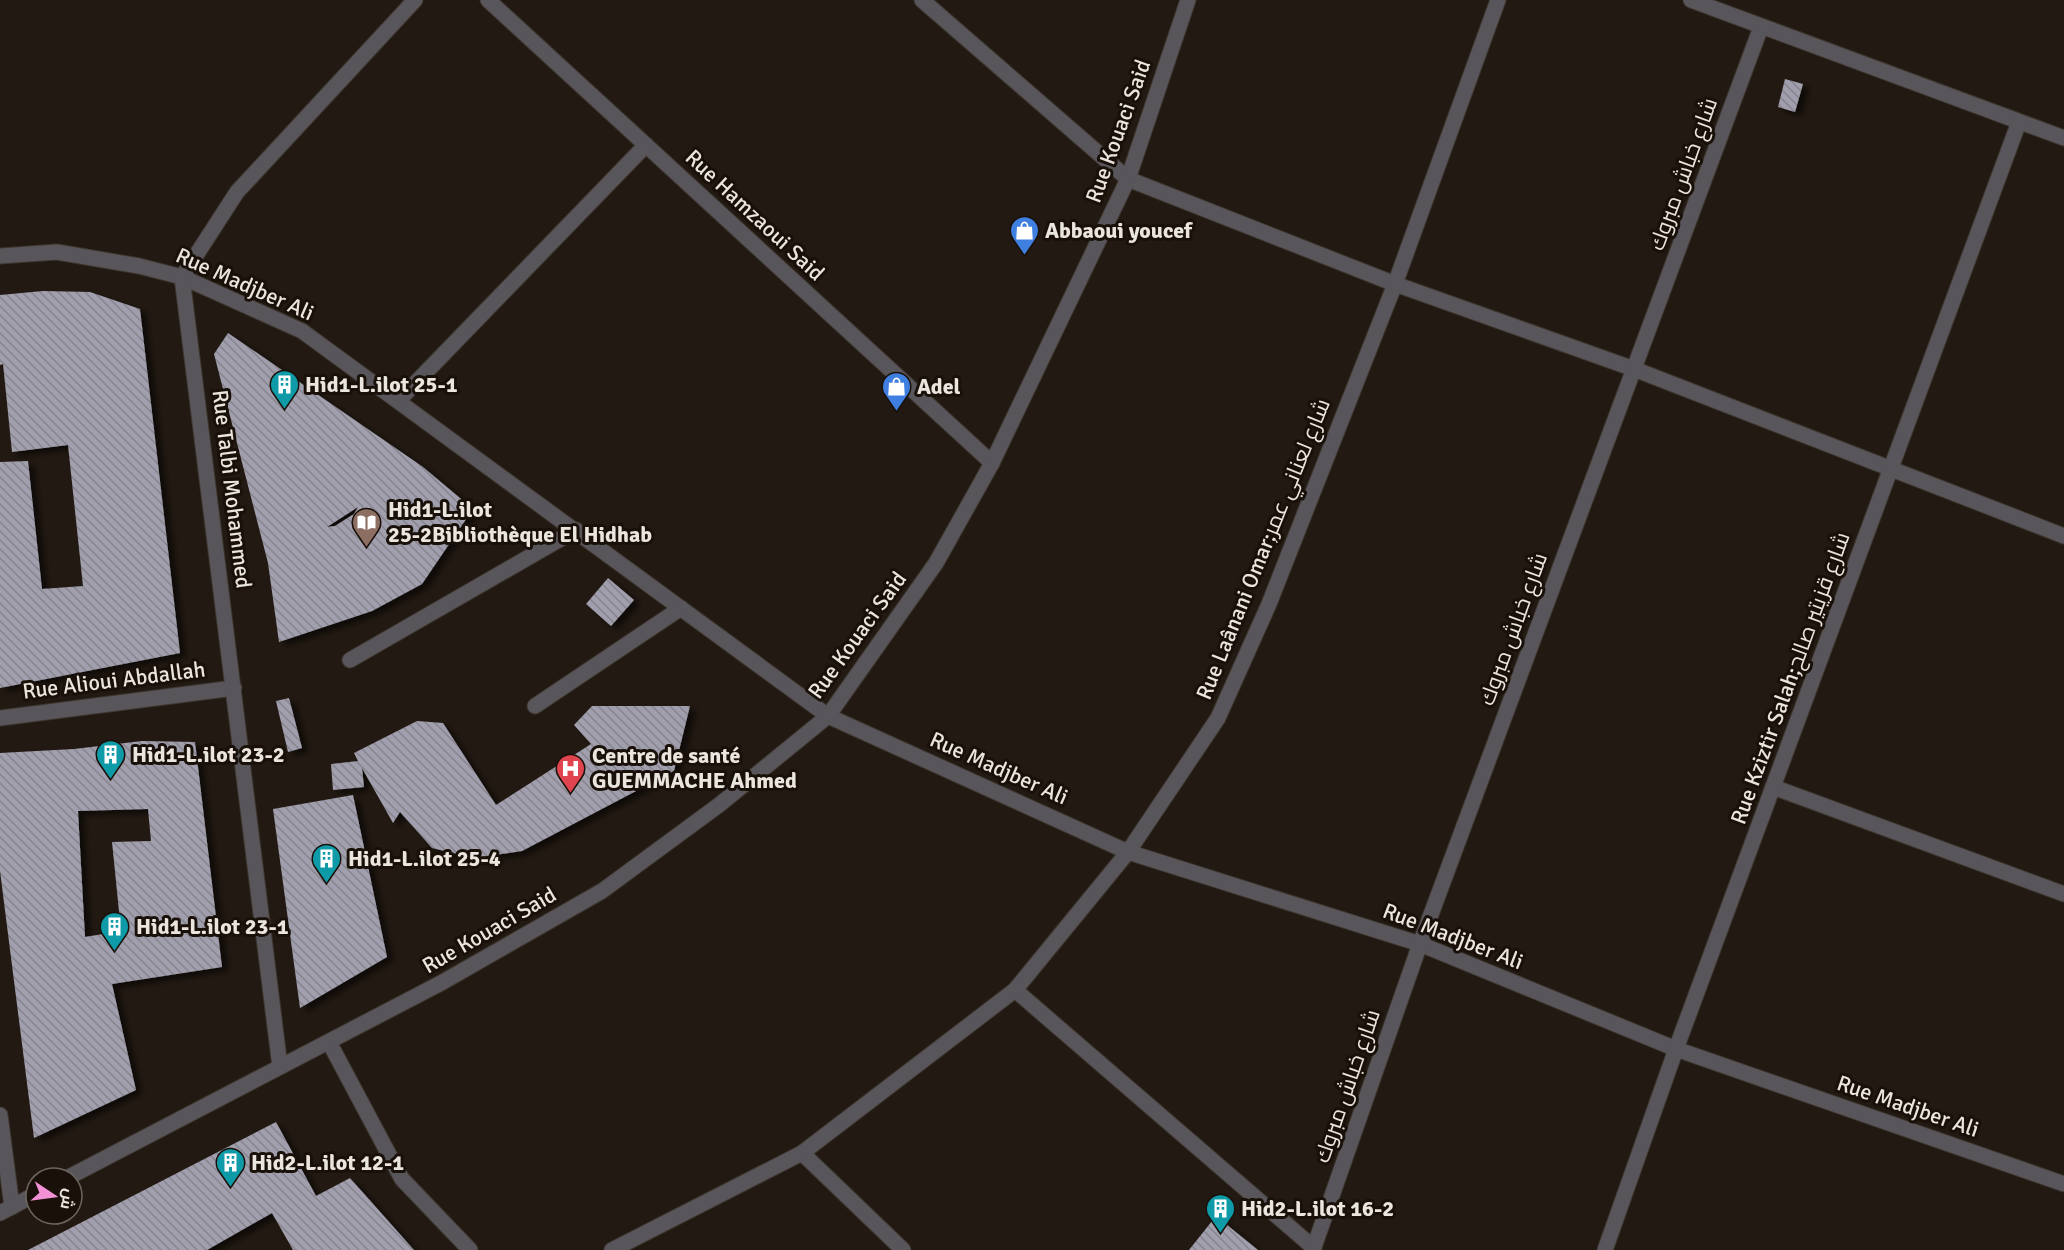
<svg xmlns="http://www.w3.org/2000/svg" width="2064" height="1250" viewBox="0 0 2064 1250" font-family="Signika,Cairo,sans-serif">
	<defs>
		<pattern id="building-back-hatch" width="6" height="6" patternUnits="userSpaceOnUse" patternTransform="scale(1.5)"><rect width="6" height="6" fill="#a19fad"/><path d="M-1 5l2 2M0 0l6 6M5-1l2 2" fill="none" stroke="#86848d"/></pattern>
		<filter id="shadow"><feDropShadow dx="6" dy="4" stdDeviation="3" flood-color="#0009"/></filter>
	</defs>
	<rect width="100%" height="100%" fill="#221912"/>
	<!-- building -->
	<g fill="url(#building-back-hatch)" fill-rule="evenodd" filter="url(#shadow)">
		<polygon points="1785,79 1803,84 1795,112 1778,107"/>
		<polygon points="43,291 90,292 140,309 180,653 0,688 0,462 28,461 42,589 83,586 68,445 12,452 3,364 0,365 0,295"/>
		<path d="M228,333L423,467L473,509L422,584L372,611L279,642L268,563L214,354ZM358,507L354,514L335,526L327,527Z"/>
		<polygon points="608,578 634,600 611,626 586,604"/>
		<polygon points="289,698 302,748 288,752 276,701"/>
		<polygon points="592,706 690,706 674,771 522,851 474,858 432,848 400,812 393,823 362,768 364,787 333,790 331,764 358,761 354,753 417,721 443,723 496,805 591,744 574,725"/>
		<path d="M142,741L195,742L222,967L112,984L136,1090L34,1138L0,871V753L74,749ZM148,809L151,841L112,842L121,931L85,937L78,811Z"/>
		<polygon points="353,795 387,957 300,1008 273,809"/>
		<polygon points="276,1122 316,1196 350,1178 414,1250 293,1250 272,1213 207,1250 28,1250"/>
		<polygon points="1216,1216 1258,1250 1189,1250"/>
	</g>
	<g fill="none" stroke-linecap="round" stroke-linejoin="round">
		<defs>
			<g id="minor">
				<polyline points="488,0 992,463"/>
				<polyline points="922,0 1128,179 1395,284 1634,369 2064,536"/>
				<polyline points="1691,0 2064,138"/>
				<polyline points="0,256 57,252 139,266 182,277 302,331 828,716 1128,852 1420,944 1676,1049 2064,1184"/>
				<polyline points="399,400 646,145"/>
				<polyline points="350,660 576,530"/>
				<polyline points="535,706 681,608"/>
				<polyline points="0,718 234,688"/>
				<polyline points="1773,787 2064,894"/>
				<polyline points="1015,990 1314,1248"/>
				<polyline points="329,1042 402,1179 470,1250"/>
				<polyline points="280,1067 182,277 237,192 415,0"/>
				<polyline points="0,1115 12,1207"/>
				<polyline points="802,1153 903,1250"/>
				<polyline points="67,1178 441,983 602,891 719,805 828,716 936,563 992,463 1128,179 1188,0"/>
				<polyline points="0,1213 36,1194"/>
				<polyline points="612,1250 802,1153 1015,990 1128,852 1218,718 1269,604 1395,284 1498,0"/>
				<polyline points="1313,1250 1420,944 1761,27"/>
				<polyline points="1605,1250 1676,1049 2019,122"/>
			</g>
		</defs>
		<!-- minor casing -->
		<use href="#minor" stroke="#3e362f" stroke-width="17"/>
		<!-- minor -->
		<use href="#minor" stroke="#58565b" stroke-width="15"/>
	</g>
	<!-- icons -->
	<defs>
		<symbol id="shop-pin" viewBox="-11 -11 22 30"><path d="M0 17L-7.5 6A9.5 9.5 0 1 1 7.5 6Z" fill="#3f7fe0" stroke="#191009"/><path d="M-5-2.5h2.3a2.7 3.5 0 0 1 5.4 0H5L5.5 6h-11ZM-1.5-2.5h3a1.5 2.3 0 0 0-3 0Z" fill="#fff"/></symbol>
		<symbol id="building-pin" viewBox="-11 -11 22 30"><path d="M0 17L-7.5 6A9.5 9.5 0 1 1 7.5 6Z" fill="#0f9aa8" stroke="#191009"/><path d="M-4-6H4V6H1V3H-1V6H-4ZM-2.5-4.3h1.7v1.8h-1.7ZM.8-4.3h1.7v1.8H.8ZM-2.5-1h1.7V.8h-1.7ZM.8-1h1.7V.8H.8Z" fill="#fff"/></symbol>
		<symbol id="library-pin" viewBox="-11 -11 22 30"><path d="M0 17L-7.5 6A9.5 9.5 0 1 1 7.5 6Z" fill="#8d6e63" stroke="#191009"/><path d="M-6-4Q-3-5.5-.7-3.5V5Q-3 3-6 4ZM6-4Q3-5.5 .7-3.5V5Q3 3 6 4Z" fill="#fff"/></symbol>
		<symbol id="hospital-pin" viewBox="-11 -11 22 30"><path d="M0 17L-7.5 6A9.5 9.5 0 1 1 7.5 6Z" fill="#e0444e" stroke="#191009"/><path d="M-5-5h3v3.5h4V-5h3V5h-3V1.5h-4V5h-3Z" fill="#fff"/></symbol>
	</defs>
	<g fill-rule="evenodd">
		<use href="#shop-pin" x="1008" y="214" width="33" height="45"/>
		<use href="#building-pin" x="268" y="368" width="33" height="45"/>
		<use href="#shop-pin" x="880" y="370" width="33" height="45"/>
		<use href="#library-pin" x="350" y="506" width="33" height="45"/>
		<use href="#building-pin" x="94" y="738" width="33" height="45"/>
		<use href="#hospital-pin" x="554" y="752" width="33" height="45"/>
		<use href="#building-pin" x="310" y="842" width="33" height="45"/>
		<use href="#building-pin" x="98" y="910" width="33" height="45"/>
		<use href="#building-pin" x="214" y="1146" width="33" height="45"/>
		<use href="#building-pin" x="1204" y="1192" width="33" height="45"/>
	</g>
	<g text-anchor="middle" dominant-baseline="central" stroke-width="6" stroke-linejoin="round" paint-order="stroke">
		<!-- street labels -->
		<g font-size="22" fill="#ebe5df" stroke="#191009">
			<text transform="translate(1118 131) rotate(-70)">Rue Kouaci Said</text>
			<text transform="translate(1683 174) rotate(-70)">شارع خباش مبروك</text>
			<text transform="translate(755 215) rotate(43)">Rue Hamzaoui Said</text>
			<text transform="translate(245 284) rotate(24)">Rue Madjber Ali</text>
			<text transform="translate(232 489) rotate(83)">Rue Talbi Mohammed</text>
			<text transform="translate(1263 549) rotate(-68)">Rue Laânani Omar;شارع لعناني عمر</text>
			<text transform="translate(1513 629) rotate(-70)">شارع خباش مبروك</text>
			<text transform="translate(857 635) rotate(-54)">Rue Kouaci Said</text>
			<text transform="translate(1790 678) rotate(-70)">Rue Kziztir Salah;شارع قزيتير صالح</text>
			<text transform="translate(114 680) rotate(-7)">Rue Alioui Abdallah</text>
			<text transform="translate(999 768) rotate(24)">Rue Madjber Ali</text>
			<text transform="translate(489 930) rotate(-30)">Rue Kouaci Said</text>
			<text transform="translate(1453 936) rotate(21)">Rue Madjber Ali</text>
			<text transform="translate(1347 1086) rotate(-71)">شارع خباش مبروك</text>
			<text transform="translate(1908 1106) rotate(19)">Rue Madjber Ali</text>
		</g>
		<!-- poi labels -->
		<g font-size="22" font-weight="bold" fill="#ebe5df" stroke="#191009" text-anchor="start">
			<text x="1045" y="230">Abbaoui youcef</text>
			<text x="305" y="384">Hid1-L.ilot 25-1</text>
			<text x="917" y="386">Adel</text>
			<text x="388" y="509">Hid1-L.ilot<tspan x="388" dy="25">25-2Bibliothèque El Hidhab</tspan></text>
			<text x="132" y="754">Hid1-L.ilot 23-2</text>
			<text x="592" y="755">Centre de santé<tspan x="592" dy="25">GUEMMACHE Ahmed</tspan></text>
			<text x="348" y="858">Hid1-L.ilot 25-4</text>
			<text x="136" y="926">Hid1-L.ilot 23-1</text>
			<text x="251" y="1162">Hid2-L.ilot 12-1</text>
			<text x="1241" y="1208">Hid2-L.ilot 16-2</text>
		</g>
	</g>
	<!-- north arrow -->
	<g transform="translate(54 1196) rotate(103)"><circle r="28" fill="#191009" stroke="#6d655f" stroke-width="1.5"/>
	<path d="M0-4.5L10 22L0 15L-10 22Z" fill="#f391d6"/>
	<text y="-9" font-size="16" font-weight="bold" text-anchor="middle" fill="#ebe5df">ش</text>
	</g>
</svg>
